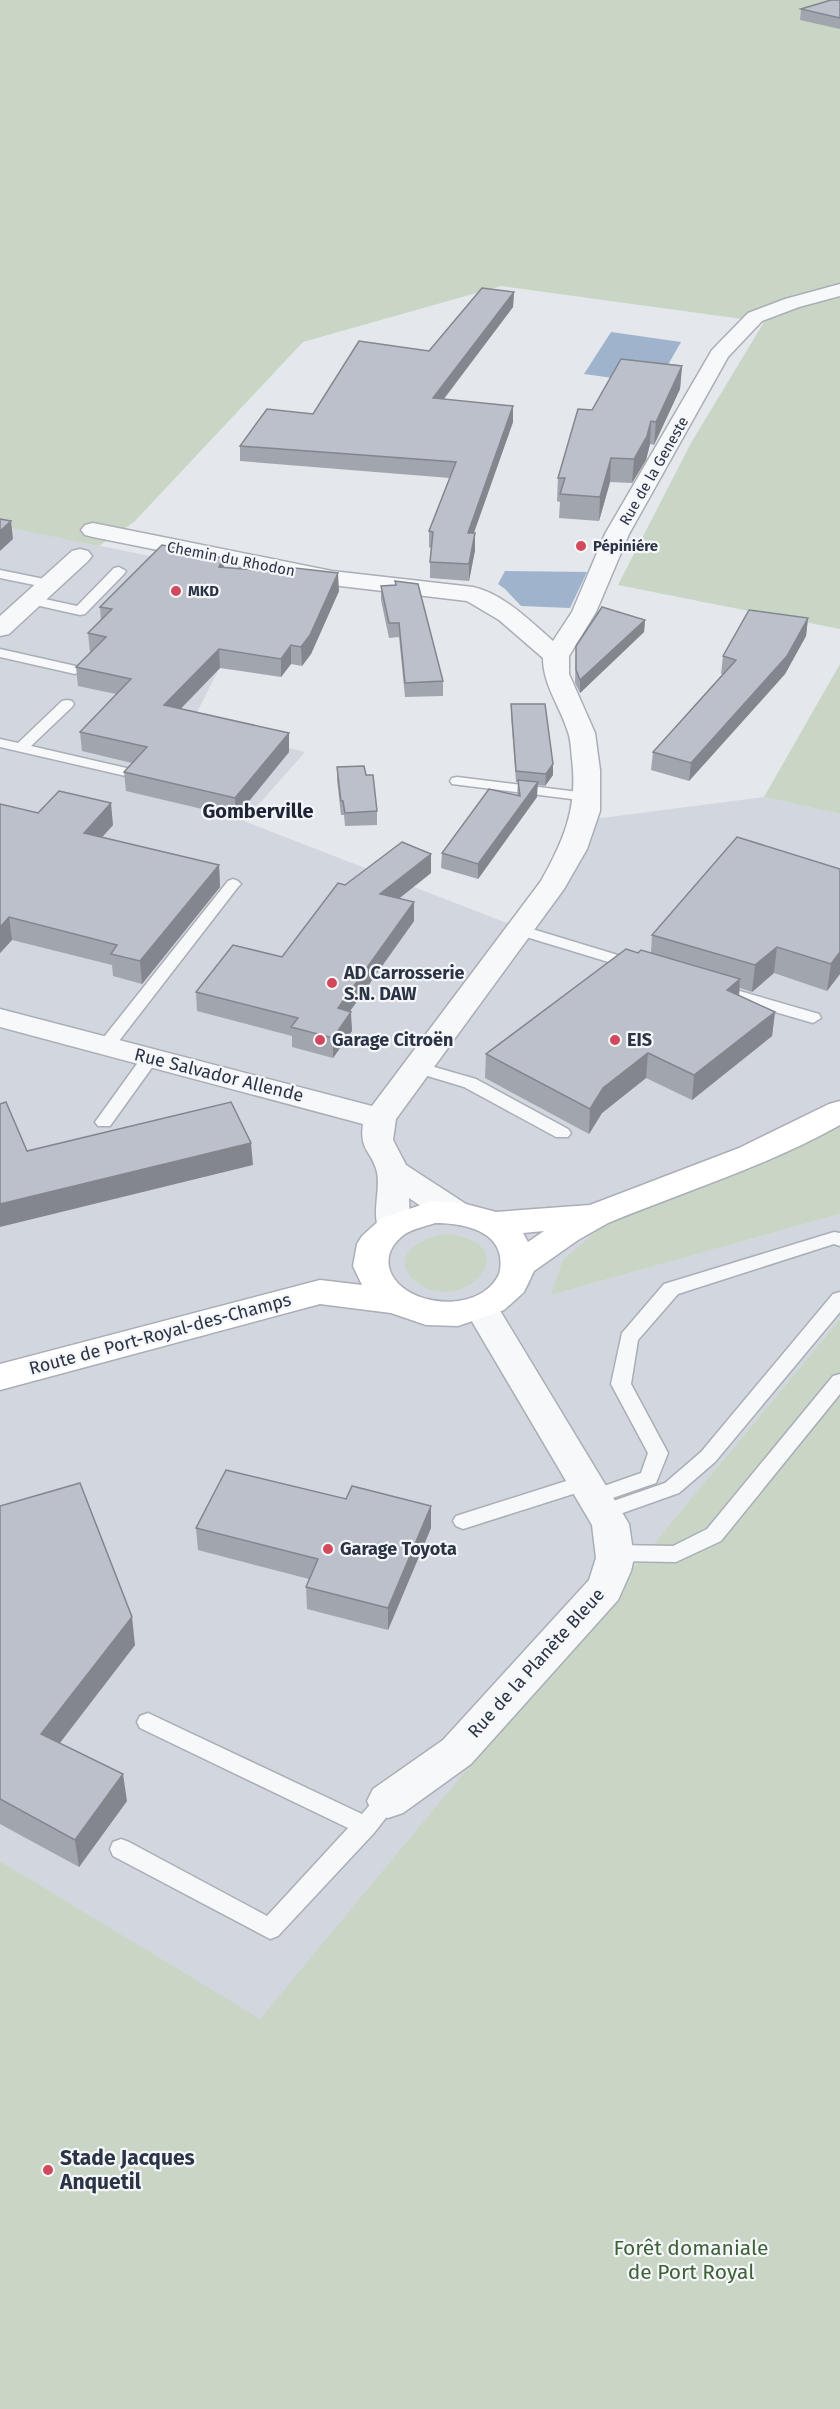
<svg xmlns="http://www.w3.org/2000/svg" width="840" height="2409" viewBox="0 0 840 2409" font-family="'Fira Sans',sans-serif">
	<rect width="100%" height="100%" fill="#e4e7ec"/>
	<!-- built -->
	<polygon fill="#d2d6de" points="0,526 231,572 227,653 191,724 305,752 244,821 512,925 594,819 764,797 840,814 840,1126 551,1295 840,1214 840,1319 260,2020 0,1861"/>
	<!-- green -->
	<g fill="#c9d6c5">
		<polygon points="0,0 840,0 840,629 618,585 691,443 764,322 501,286 303,342 134,522 99,546 0,526"/>
		<polygon points="840,664 840,814 764,797"/>
		<polygon points="840,1126 840,1214 551,1295 563,1260 600,1228"/>
		<path d="M446,1234C534,1244 459,1321 414,1280C387,1254 424,1237 446,1234Z"/>
		<polygon points="840,1319 840,2409 0,2409 0,1861 260,2019"/>
	</g>
	<!-- water -->
	<g fill="#9fb4cc">
		<polygon points="611,332 681,342 657,384 584,374"/>
		<polygon points="505,571 587,572 570,608 521,606 505,589 498,584"/>
	</g>
	<g fill="none" stroke-linecap="round" stroke-linejoin="round">
		<defs>
			<g id="service">
				<polygon points="119,567 126,571 124,574 85,614 80,615 31,604 24,600 31,596 77,606 114,568"/>
				<polygon points="0,570 54,581 56,584 49,588 0,578"/>
				<polygon points="0,649 80,667 82,670 75,674 0,657"/>
				<polygon points="67,700 72,701 74,704 72,707 31,746 135,770 137,773 135,776 130,777 0,747 0,739 18,743 62,701"/>
				<polygon points="457,777 587,793 594,797 587,801 452,784 450,781 452,778"/>
				<polygon points="233,879 238,881 241,884 238,887 112,1050 100,1050 98,1046 100,1042 228,881"/>
				<polygon points="519,925 644,963 646,966 638,971 513,933 511,930 513,927"/>
				<polygon points="719,985 819,1014 821,1018 813,1023 713,994 711,990"/>
				<polygon points="150,1053 156,1054 158,1058 156,1062 110,1126 98,1126 95,1122 98,1118 144,1054"/>
				<polygon points="417,1062 476,1079 568,1129 571,1133 568,1137 556,1137 464,1087 411,1071 409,1067 411,1063"/>
				<polygon points="834,1232 840,1233 840,1246 834,1244 678,1294 638,1340 631,1384 668,1453 656,1483 601,1502 594,1505 587,1502 584,1497 587,1492 641,1473 648,1453 611,1384 622,1333 664,1284"/>
				<polygon points="840,1292 840,1312 715,1462 679,1493 603,1520 596,1517 593,1512 596,1507 665,1483 701,1452 833,1294"/>
				<polygon points="840,1374 840,1394 721,1541 676,1562 617,1561 610,1559 607,1553 610,1547 617,1545 673,1546 707,1529 833,1376"/>
				<polygon points="585,1475 592,1478 595,1483 592,1488 463,1529 456,1526 453,1521 456,1516"/>
				<path d="M148,1713L362,1814C372,1803 380,1789 396,1794L399,1801L374,1833L278,1936L270,1939L113,1856L110,1849L113,1842L121,1839L129,1842L267,1916L348,1828L140,1728L137,1722L140,1716Z"/>
			</g>
			<g id="minor">
				<path d="M840,284V296L799,307L762,321L728,357L629,534L596,612L569,656V674L595,733L600,770V811L587,849L564,889L396,1119L393,1140L406,1165L466,1204L471,1212L466,1220C443,1226 428,1210 409,1198L410,1225L405,1233L393,1236L381,1233C370,1215 381,1192 377,1172C372,1151 359,1151 363,1124L0,1027V1009L372,1106L541,881C564,840 578,807 572,759C571,750 571,740 568,732C560,706 543,685 543,658L499,620L467,601L332,585L93,537L85,535L81,530L85,525L93,523L332,571L473,587C504,594 530,621 553,641L572,612L605,534L712,350L748,313L785,299Z"/>
				<polygon points="80,549 88,551 92,556 88,561 9,634 0,636 0,616 72,551"/>
				<polygon points="481,1296 493,1299 623,1514 629,1524 634,1558 631,1571 618,1600 471,1764 403,1813 388,1818 373,1813 367,1801 373,1789 443,1740 589,1580 596,1558 592,1525 464,1308 469,1299"/>
			</g>
			<path id="secondary" d="M840,1101V1125C767,1166 686,1191 608,1223L578,1240L534,1271L524,1292L504,1310L458,1326L426,1325L391,1313L320,1304L0,1390V1364L320,1280L362,1285L353,1266L357,1244L362,1236L382,1218L433,1201L462,1203L496,1212L590,1205L739,1148L829,1104ZM435,1223C458,1223 495,1228 500,1256C501,1263 501,1272 497,1278C478,1309 426,1307 402,1287C383,1271 384,1249 405,1234C413,1229 426,1226 435,1223ZM544,1231L528,1242L523,1233Z"/>
		</defs>
		<!-- service casing -->
		<use href="#service" stroke="#a9aeb7" stroke-width="3"/>
		<!-- minor casing -->
		<use href="#minor" stroke="#a9aeb7" stroke-width="3"/>
		<!-- secondary casing -->
		<use href="#secondary" stroke="#a9aeb7" stroke-width="3"/>
		<!-- service -->
		<use href="#service" fill="#f7f8fa" fill-rule="evenodd"/>
		<!-- minor -->
		<use href="#minor" fill="#f7f8fa" fill-rule="evenodd"/>
		<!-- secondary -->
		<use href="#secondary" fill="#fff" fill-rule="evenodd"/>
	</g>
	<!-- wall -->
	<g fill="#a1a5ae">
		<polygon points="840,0 840,29 800,20 801,9"/>
		<polygon points="514,292 513,307 444,399 513,406 513,422 474,533 475,550 469,581 430,578 430,562 431,548 429,547 429,531 450,478 240,461 240,446 313,414 429,351"/>
		<polygon points="682,366 680,389 654,445 650,444 646,460 632,483 610,482 599,521 559,518 560,502 557,501 558,478 592,410"/>
		<polygon points="223,558 224,567 339,591 311,654 302,666 291,664 281,677 220,668 180,709 289,752 236,817 126,791 124,772 132,763 82,751 80,732 116,694 78,686 76,667 91,652 90,652 88,633 101,621 100,607"/>
		<polygon points="381,586 443,681 443,696 405,697 399,637 389,638 381,600"/>
		<polygon points="808,618 806,636 785,674 689,781 651,770 653,752 723,674 721,674 723,656"/>
		<polygon points="645,620 644,632 580,693 575,683 576,646"/>
		<polygon points="511,704 553,764 553,775 545,786 537,785 537,797 478,879 441,868 442,853 517,796 518,782 516,782 511,715"/>
		<polygon points="337,767 366,775 377,811 377,825 345,826 344,815 341,815 337,780"/>
		<polygon points="0,804 38,813 113,825 102,837 219,865 220,887 142,984 113,976 112,965 12,940 0,953"/>
		<polygon points="737,837 840,974 827,991 774,973 752,992 740,988 739,996 775,1012 772,1036 692,1100 646,1078 602,1113 589,1134 485,1078 486,1054 638,953 651,952 652,935"/>
		<polygon points="431,873 399,898 414,902 414,921 350,1011 352,1031 333,1058 292,1047 292,1036 197,1011 196,992 282,957"/>
		<polygon points="346,1499 431,1506 431,1528 388,1630 307,1609 306,1587 309,1579 198,1550 196,1528"/>
		<polygon points="0,1506 135,1645 60,1743 127,1801 79,1867 0,1824"/>
	</g>
	<!-- shaded-wall -->
	<g fill="#83868d">
		<polygon points="514,292 513,307 433,413 433,398"/>
		<polygon points="682,366 680,389 654,445 656,422"/>
		<polygon points="513,406 513,422 468,549 468,533"/>
		<polygon points="651,421 650,444 646,460 632,483 634,459"/>
		<polygon points="611,458 610,482 599,521 600,497"/>
		<polygon points="11,521 13,539 0,551 0,531"/>
		<polygon points="475,533 475,550 469,581 469,564"/>
		<polygon points="223,558 224,576 219,567"/>
		<polygon points="338,573 339,591 311,654 302,666 301,647"/>
		<polygon points="808,618 806,636 785,674 689,781 691,763"/>
		<polygon points="645,620 644,632 580,693 580,680"/>
		<polygon points="291,645 291,664 281,677 281,659"/>
		<polygon points="219,649 220,668 166,724 164,705"/>
		<polygon points="289,733 289,752 236,817 235,798"/>
		<polygon points="553,764 553,775 545,786 546,774"/>
		<polygon points="538,782 537,797 478,879 478,864"/>
		<polygon points="111,803 113,825 86,855 84,833"/>
		<polygon points="431,854 431,873 381,913 380,894"/>
		<polygon points="219,865 220,887 142,984 140,961"/>
		<polygon points="414,902 414,921 338,1028 338,1008"/>
		<polygon points="9,917 12,940 0,953 0,927"/>
		<polygon points="777,947 774,973 752,992 755,965"/>
		<polygon points="840,952 840,974 827,991 831,964"/>
		<polygon points="740,979 738,1003 727,990"/>
		<polygon points="351,1012 352,1031 333,1058 333,1038"/>
		<polygon points="775,1012 772,1036 692,1100 694,1075"/>
		<polygon points="648,1053 646,1078 602,1113 589,1134 590,1109 603,1088"/>
		<polygon points="251,1143 253,1165 0,1227 0,1204"/>
		<polygon points="431,1506 431,1528 388,1630 388,1608"/>
		<polygon points="132,1617 135,1645 45,1762 41,1734"/>
		<polygon points="123,1774 127,1801 79,1867 75,1840"/>
	</g>
	<!-- building -->
	<g fill="#bbc0ca" stroke="#83868d" stroke-width="1.5">
		<polygon points="831,0 840,0 840,18 801,9"/>
		<polygon points="482,288 514,292 433,398 513,406 468,533 475,533 469,564 430,562 433,532 429,531 456,462 240,446 267,409 313,414 359,341 429,351"/>
		<polygon points="621,359 682,366 656,422 651,421 647,436 634,459 611,458 600,497 560,494 565,478 558,478 578,409 592,410"/>
		<polygon points="0,519 11,521 0,531"/>
		<polygon points="162,545 223,558 219,567 293,573 295,568 338,573 310,635 301,647 291,645 281,659 219,649 164,705 289,733 235,798 124,772 147,747 80,732 131,679 76,667 106,637 88,633 112,609 100,607"/>
		<polygon points="395,581 418,584 443,681 405,683 399,623 389,623 381,586 396,585"/>
		<polygon points="602,607 645,620 580,680 576,670 576,646"/>
		<polygon points="749,610 808,618 787,656 691,763 653,752 736,660 723,656"/>
		<polygon points="511,704 545,704 553,764 546,774 516,771"/>
		<polygon points="364,766 366,775 373,775 377,811 345,813 343,801 341,801 337,767"/>
		<polygon points="518,780 538,782 478,864 442,853 489,789 520,796"/>
		<polygon points="59,791 111,803 84,833 219,865 140,961 111,954 117,945 9,917 0,927 0,804 38,813"/>
		<polygon points="737,837 840,869 840,952 831,964 777,947 755,965 652,935"/>
		<polygon points="402,842 431,854 380,894 414,902 338,1008 351,1012 333,1038 291,1027 298,1018 196,992 233,945 282,957 338,883 345,885"/>
		<polygon points="626,949 638,953 641,950 740,979 727,990 775,1012 694,1075 648,1053 603,1088 590,1109 486,1054"/>
		<polygon points="6,1102 27,1151 231,1102 251,1143 0,1204 0,1104"/>
		<polygon points="226,1470 346,1499 352,1486 431,1506 388,1608 306,1587 318,1559 196,1528"/>
		<polygon points="80,1483 132,1617 41,1734 123,1774 75,1840 0,1799 0,1506"/>
	</g>
	<!-- markers -->
	<g fill="#d1495b" stroke="#f4f6f9" stroke-width="2">
		<circle cx="581" cy="546" r="6"/>
		<circle cx="176" cy="591" r="6"/>
		<circle cx="332" cy="983" r="6"/>
		<circle cx="320" cy="1040" r="6"/>
		<circle cx="615" cy="1040" r="6"/>
		<circle cx="328" cy="1549" r="6"/>
		<circle cx="48" cy="2170" r="6"/>
	</g>
	<g text-anchor="middle" dominant-baseline="central" stroke-width="4.5" stroke-linejoin="round" paint-order="stroke">
		<!-- far-street labels -->
		<g font-size="15" fill="#2b3445" stroke="#f4f6f9">
			<text transform="translate(654 471) rotate(-60)">Rue de la Geneste</text>
			<text transform="translate(231 559) rotate(11)">Chemin du Rhodon</text>
		</g>
		<!-- far-poi labels -->
		<g font-size="15" font-weight="bold" fill="#2b3445" stroke="#f4f6f9" text-anchor="start">
			<text x="593" y="546">Pépiniére</text>
			<text x="188" y="591">MKD</text>
		</g>
		<!-- poi labels -->
		<g font-size="18" font-weight="bold" fill="#2b3445" stroke="#f4f6f9" text-anchor="start">
			<text x="344" y="973">AD Carrosserie<tspan x="344" dy="21">S.N. DAW</tspan></text>
			<text x="332" y="1040">Garage Citroën</text>
			<text x="627" y="1040">EIS</text>
			<text x="340" y="1549">Garage Toyota</text>
		</g>
		<!-- street labels -->
		<g font-size="18" fill="#2b3445" stroke="#f4f6f9">
			<text transform="translate(219 1075) rotate(14)">Rue Salvador Allende</text>
			<text transform="translate(160 1334) rotate(-15)">Route de Port-Royal-des-Champs</text>
			<text transform="translate(536 1663) rotate(-48)">Rue de la Planète Bleue</text>
		</g>
		<!-- neighbourhood labels -->
		<g font-size="20" font-weight="bold" fill="#1d2536" stroke="#f4f6f9">
			<text x="258" y="811">Gomberville</text>
		</g>
		<!-- near-poi labels -->
		<g font-size="21" font-weight="bold" fill="#2b3445" stroke="#f4f6f9" text-anchor="start">
			<text x="60" y="2158">Stade Jacques<tspan x="60" dy="24">Anquetil</tspan></text>
		</g>
		<!-- near-park labels -->
		<g font-size="21" fill="#3f6138" stroke="#f4f6f9">
			<text x="691" y="2248">Forêt domaniale<tspan x="691" dy="24">de Port Royal</tspan></text>
		</g>
	</g>
</svg>
